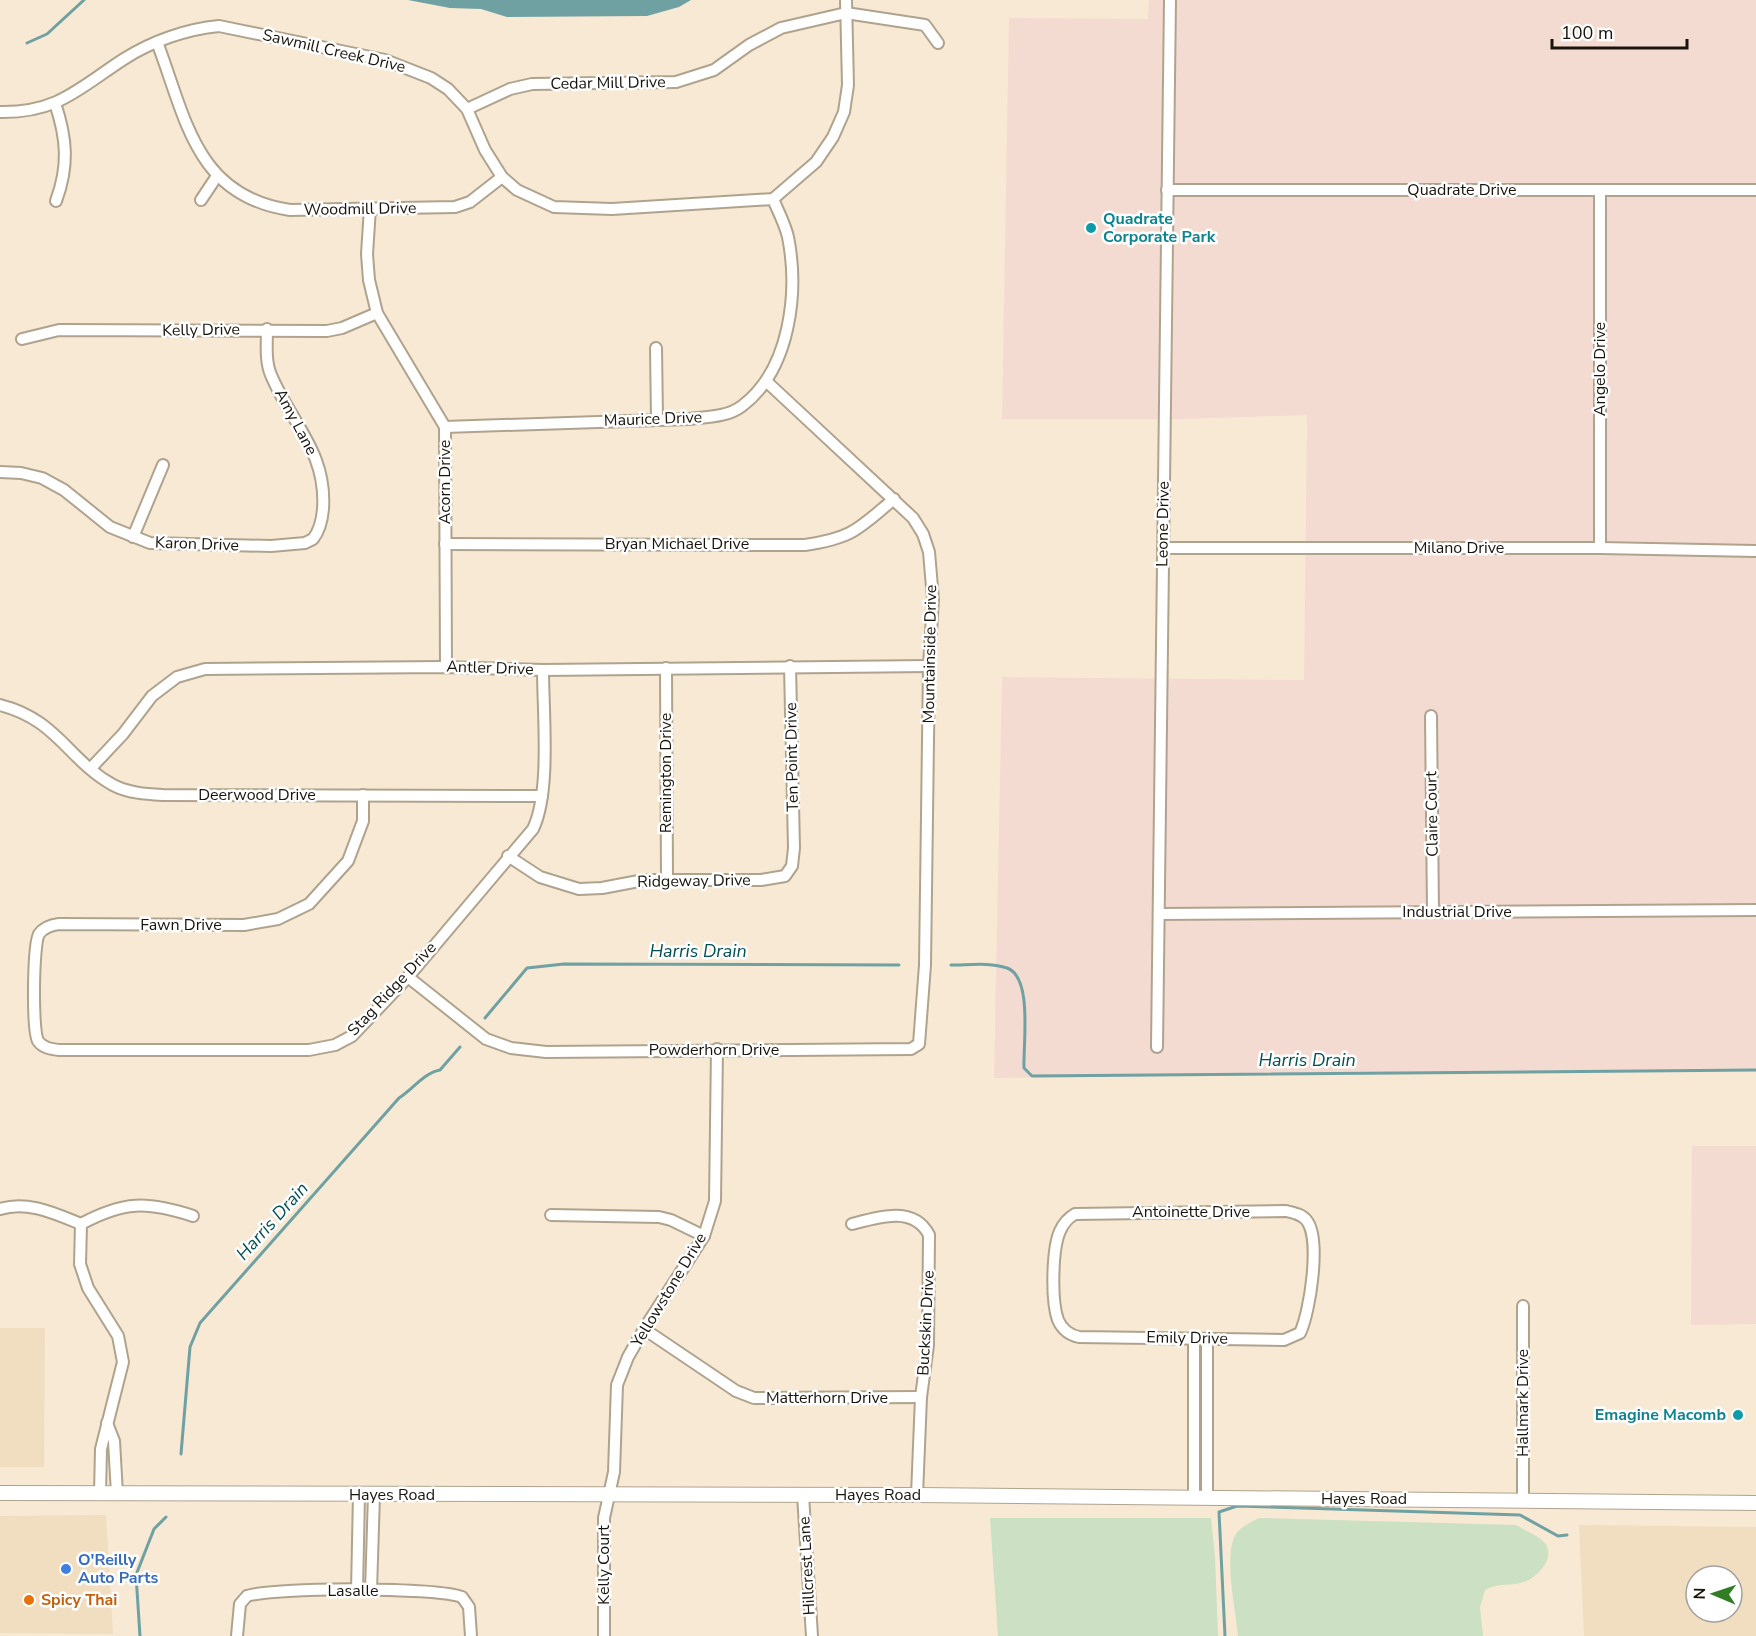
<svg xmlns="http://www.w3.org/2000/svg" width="1756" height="1636" viewBox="0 0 1756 1636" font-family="'Nunito Sans',sans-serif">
	<rect width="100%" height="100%" fill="#f7e9d3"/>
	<!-- built -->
	<g fill="#f1dec1" fill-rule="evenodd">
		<polygon points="0,1328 45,1328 44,1467 0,1467"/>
		<polygon points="106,1515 113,1634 0,1633 0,1516"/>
		<path d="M1579,1525L1756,1527V1636H1584ZM1696,1576H1732V1612H1696Z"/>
	</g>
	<!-- industrial -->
	<g fill="#f4dbd2">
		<polygon points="1149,0 1756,0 1756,1069 994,1078 1002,677 1304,680 1307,415 1182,419 1002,419 1009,18 1148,19"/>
		<polygon points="1692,1146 1756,1146 1756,1324 1691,1325"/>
	</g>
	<!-- green -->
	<g fill="#cce0c3">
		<polygon points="990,1518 1211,1518 1215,1557 1218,1636 998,1636"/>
		<path d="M1259,1518L1516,1525C1524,1530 1537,1535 1544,1542C1558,1557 1535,1581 1520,1583C1506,1586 1497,1583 1485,1590L1480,1607L1483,1636H1238C1236,1612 1223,1554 1236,1534C1242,1526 1251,1522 1259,1518Z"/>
	</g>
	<!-- water -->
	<polygon fill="#6fa1a3" points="408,0 691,0 679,7 647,16 507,17 481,9 450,8"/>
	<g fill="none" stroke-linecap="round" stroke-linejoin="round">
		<!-- stream -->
		<g stroke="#6fa1a3" stroke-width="3">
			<polyline points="27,43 47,34 84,0"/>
			<path d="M951,965C969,965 990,962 1007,968C1033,977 1023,1044 1024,1068L1032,1076L1756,1070"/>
			<polyline points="485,1018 527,968 564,964 899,965"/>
			<path d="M181,1454L190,1347L200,1323L399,1098C413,1089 424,1073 440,1070L460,1047"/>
			<polyline points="140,1636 136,1575 154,1529 166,1517"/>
			<polyline points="1225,1636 1219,1512 1237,1506 1520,1515 1558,1536 1567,1535"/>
		</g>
		<defs>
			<g id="street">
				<path d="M157,42C186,118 195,196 290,210L455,207L470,202L502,177"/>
				<path d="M55,103C67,139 69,166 56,201"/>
				<polyline points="467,109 510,89 532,84 676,82 714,70 749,45 781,28 846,13 925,25 938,43"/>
				<path d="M0,112C58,113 79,88 124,59C152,41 187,29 219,26L385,60L431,78L448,89L467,109L485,150L502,177L517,190L554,207L612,209L773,199L816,162L833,137L844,112L848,85L846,0"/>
				<polyline points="1167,190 1756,190"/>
				<polyline points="1600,190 1600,548"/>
				<polyline points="201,200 217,176"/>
				<polyline points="370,208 367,254 369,280 377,313 445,427 446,667"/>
				<polyline points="22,339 59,330 327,331 342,328 377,313"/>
				<polyline points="656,348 657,419"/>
				<path d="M445,427L689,419C706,417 728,417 742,406C790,370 799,293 788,237C785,224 778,211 773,199"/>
				<path d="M0,472L21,473L42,478L64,490L110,527L150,543L271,546L305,543L313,539C320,530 322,521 323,509C327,452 291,423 271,375C265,361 267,344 267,329"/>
				<polyline points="133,537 163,465"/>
				<path d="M445,544L805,545C853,538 858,529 894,499"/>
				<polyline points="1163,548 1600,548 1756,551"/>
				<polyline points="666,668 667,879"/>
				<path d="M0,705C57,719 69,761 113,785C128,793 146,794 163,795L542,796"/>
				<polyline points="1431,716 1433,912"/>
				<polyline points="91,768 123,734 152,696 177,677 205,669 446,667 543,670 929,666"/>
				<path d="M363,795V821L348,861L309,904L278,919L244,925L59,924C51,925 44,927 39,934C33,944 32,1030 38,1041C43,1048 51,1049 59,1050H309L335,1045L352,1036L408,977L533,829C551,792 543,713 543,670"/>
				<polyline points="508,856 540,877 579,889 602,888 644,880 761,880 785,876 792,866 794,848 790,666"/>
				<polyline points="1159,914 1756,910"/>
				<polyline points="408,977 486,1039 511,1048 546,1052 911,1049 919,1044 925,965 929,666 933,599 929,552 923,534 913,518 767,382"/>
				<polyline points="1157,1047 1170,0"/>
				<path d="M0,1209C27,1200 56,1214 81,1224"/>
				<path d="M1286,1211C1294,1213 1302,1214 1307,1221C1321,1240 1310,1312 1300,1333L1284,1340L1079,1337C1069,1335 1062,1329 1058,1320C1051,1301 1052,1249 1060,1231C1064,1222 1068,1218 1075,1214Z"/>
				<polyline points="551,1215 659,1217 671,1220 704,1236"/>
				<polyline points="81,1224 80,1264 88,1288 118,1336 123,1362 101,1449 100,1494"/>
				<path d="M81,1224C124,1201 147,1201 193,1216"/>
				<path d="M852,1224C878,1217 914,1205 929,1235L928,1345L921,1397L917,1495"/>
				<polyline points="644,1329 736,1391 754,1398 921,1397"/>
				<polyline points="1194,1338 1194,1498"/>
				<polyline points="107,1423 114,1441 117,1494"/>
				<polyline points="803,1495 812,1636"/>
				<polyline points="1207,1498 1207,1339"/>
				<polyline points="1523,1499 1523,1306"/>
				<polyline points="357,1591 359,1495"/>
				<polyline points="371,1591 374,1495"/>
				<path d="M237,1636L240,1604L247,1596C275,1587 434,1587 462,1597L469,1607L471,1636"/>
				<polyline points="604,1636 604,1518 614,1472 617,1385 628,1357 644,1329 704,1236 715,1201 717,1049"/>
			</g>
			<polyline id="secondary" points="0,1493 917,1495 1756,1503"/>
		</defs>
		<!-- street casing -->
		<use href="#street" stroke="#b0a38e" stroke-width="14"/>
		<!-- secondary casing -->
		<use href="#secondary" stroke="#b0a38e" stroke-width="16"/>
		<!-- street -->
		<use href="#street" stroke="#fff" stroke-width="10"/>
		<!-- secondary -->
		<use href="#secondary" stroke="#fff" stroke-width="14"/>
	</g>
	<!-- markers -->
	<g fill="#0f9aa8" stroke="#fff" stroke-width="2">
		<circle cx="1091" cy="228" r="6"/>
		<circle cx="1738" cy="1415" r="6"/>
	</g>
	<circle fill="#3f7fe0" stroke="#fff" stroke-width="2" cx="66" cy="1569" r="6"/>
	<circle fill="#e8710a" stroke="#fff" stroke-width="2" cx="29" cy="1600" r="6"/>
	<g text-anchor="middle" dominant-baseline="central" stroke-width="5" stroke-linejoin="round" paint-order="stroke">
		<!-- street labels -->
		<g font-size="16" fill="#18130b" stroke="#fff">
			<text transform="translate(334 51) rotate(13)">Sawmill Creek Drive</text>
			<text transform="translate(608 83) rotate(-1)">Cedar Mill Drive</text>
			<text x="1462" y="190">Quadrate Drive</text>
			<text transform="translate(360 209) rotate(-1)">Woodmill Drive</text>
			<text transform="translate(201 330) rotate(-1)">Kelly Drive</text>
			<text transform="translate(1600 369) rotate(-90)">Angelo Drive</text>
			<text transform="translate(653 419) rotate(-2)">Maurice Drive</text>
			<text transform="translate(296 422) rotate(62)">Amy Lane</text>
			<text transform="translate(445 482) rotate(-90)">Acorn Drive</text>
			<text transform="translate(1163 524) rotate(-89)">Leone Drive</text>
			<text transform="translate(197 544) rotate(2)">Karon Drive</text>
			<text x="677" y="544">Bryan Michael Drive</text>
			<text x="1459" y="548">Milano Drive</text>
			<text transform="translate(930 654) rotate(-89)">Mountainside Drive</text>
			<text transform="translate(490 668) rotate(2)">Antler Drive</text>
			<text transform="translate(792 757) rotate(-91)">Ten Point Drive</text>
			<text transform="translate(666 773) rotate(-90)">Remington Drive</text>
			<text x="257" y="795">Deerwood Drive</text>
			<text transform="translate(1432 814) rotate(-91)">Claire Court</text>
			<text transform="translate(694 881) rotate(-1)">Ridgeway Drive</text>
			<text x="1457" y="912">Industrial Drive</text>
			<text x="181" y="925">Fawn Drive</text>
			<text transform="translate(392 989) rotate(-47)">Stag Ridge Drive</text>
			<text x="714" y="1050">Powderhorn Drive</text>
			<text x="1191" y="1212">Antoinette Drive</text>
			<text transform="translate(669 1290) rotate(-59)">Yellowstone Drive</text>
			<text transform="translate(926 1323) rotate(-87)">Buckskin Drive</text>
			<text transform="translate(1187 1338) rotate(1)">Emily Drive</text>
			<text x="827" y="1398">Matterhorn Drive</text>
			<text transform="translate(1523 1403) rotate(-90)">Hallmark Drive</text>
			<text x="392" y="1495">Hayes Road</text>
			<text x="878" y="1495">Hayes Road</text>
			<text x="1364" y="1499">Hayes Road</text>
			<text transform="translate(604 1565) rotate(-90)">Kelly Court</text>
			<text transform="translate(807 1566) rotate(-93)">Hillcrest Lane</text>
			<text x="353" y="1591">Lasalle</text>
		</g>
		<!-- culture labels -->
		<g font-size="16" font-weight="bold" fill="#0d838f" stroke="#fff" text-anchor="start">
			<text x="1103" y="219">Quadrate<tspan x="1103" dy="18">Corporate Park</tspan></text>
			<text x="1726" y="1415" text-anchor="end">Emagine Macomb</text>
		</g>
		<!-- shop labels -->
		<g font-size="16" font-weight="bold" fill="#366cbe" stroke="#fff" text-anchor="start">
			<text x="78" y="1560">O'Reilly<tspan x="78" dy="18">Auto Parts</tspan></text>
		</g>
		<!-- food labels -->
		<g font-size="16" font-weight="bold" fill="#c56008" stroke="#fff" text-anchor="start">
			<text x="41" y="1600">Spicy Thai</text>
		</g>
		<!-- water labels -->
		<g font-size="18" font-style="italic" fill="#015054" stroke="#fff">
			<text x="698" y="951">Harris Drain</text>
			<text x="1307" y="1060">Harris Drain</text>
			<text transform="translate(272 1221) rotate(-48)">Harris Drain</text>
		</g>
	</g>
	<!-- north arrow -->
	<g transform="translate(1714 1594) rotate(272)"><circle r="28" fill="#ffffff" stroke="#a3a19d" stroke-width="1.5"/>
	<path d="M0-4.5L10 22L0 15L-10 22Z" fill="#317d25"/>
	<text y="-9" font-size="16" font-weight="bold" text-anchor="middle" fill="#18130b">N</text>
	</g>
	<!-- scale -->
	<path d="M1552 39v9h135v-9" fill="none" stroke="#18130b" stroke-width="3"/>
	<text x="1561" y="39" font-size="18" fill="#18130b" stroke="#ffffff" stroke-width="4.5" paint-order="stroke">100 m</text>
</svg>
